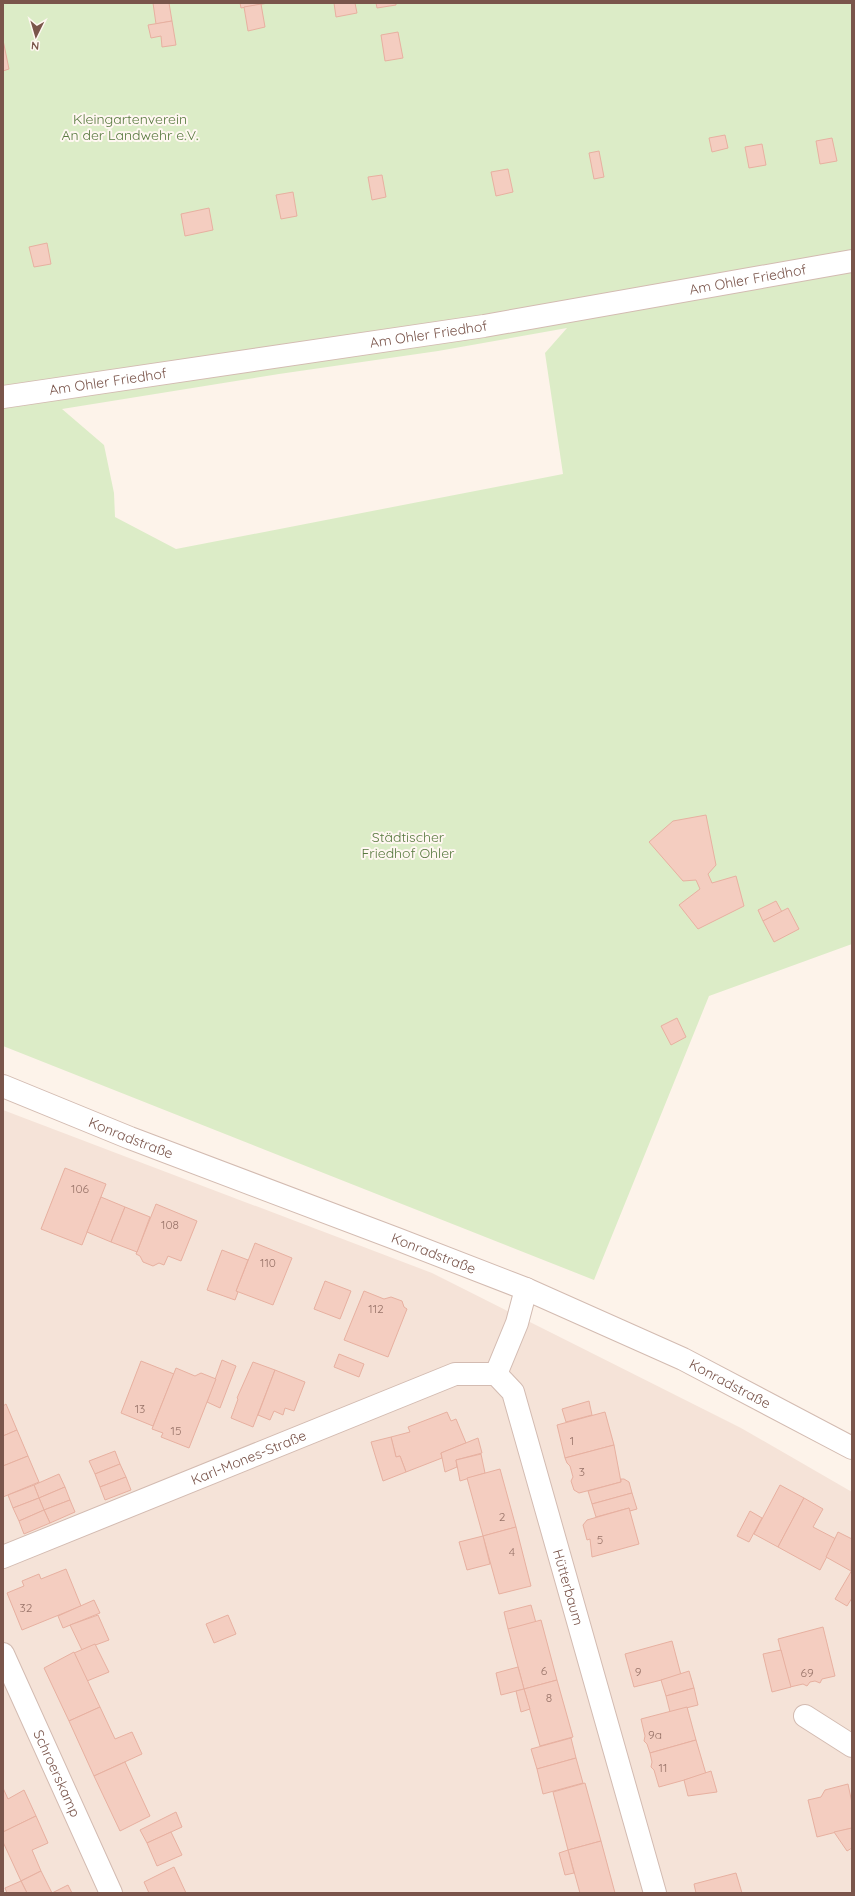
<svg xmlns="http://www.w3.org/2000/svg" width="855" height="1896" viewBox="0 0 855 1896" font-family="Quicksand,sans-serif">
	<rect width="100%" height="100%" fill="#fdf3ea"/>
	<!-- residential -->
	<polygon fill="#f5e3d8" points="3,1110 432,1273 741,1428 852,1492 852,1893 3,1893"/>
	<!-- green -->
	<path fill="#dcecc7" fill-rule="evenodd" d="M3,3H852V944L709,996L594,1280L3,1046ZM567,328L545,353L563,474L176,549L115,517L114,493L104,445L62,409L279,374L438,351Z"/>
	<!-- building -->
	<g fill="#f4cdc0" stroke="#e7b0a0">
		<polygon points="153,3 169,3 172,21 156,24"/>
		<polygon points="240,3 268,3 241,8"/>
		<polygon points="334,3 355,3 357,13 336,17"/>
		<polygon points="376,3 396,3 396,5 377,8"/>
		<polygon points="261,4 265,27 248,31 244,7"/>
		<polygon points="172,21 176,45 162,47 161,36 151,38 148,25"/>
		<polygon points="398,32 403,58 385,61 381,35"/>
		<polygon points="3,40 9,69 3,71"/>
		<polygon points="725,135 728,148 712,152 709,138"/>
		<polygon points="832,138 837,161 820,164 816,141"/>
		<polygon points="762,144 766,165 749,168 745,147"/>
		<polygon points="599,151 604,177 594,179 589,153"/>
		<polygon points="508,169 513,192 496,196 491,172"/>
		<polygon points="382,175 386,197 372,200 368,177"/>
		<polygon points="293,192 297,216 281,219 276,195"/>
		<polygon points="209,208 213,230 185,236 181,214"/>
		<polygon points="47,243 51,264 34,267 29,247"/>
		<polygon points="706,815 716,865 708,874 712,883 736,876 744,906 698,929 679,905 700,889 696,880 683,881 649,842 673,821"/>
		<polygon points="776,901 782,912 763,921 758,910"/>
		<polygon points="788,908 799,929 774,942 763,921"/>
		<polygon points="677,1018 686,1037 671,1045 661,1026"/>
		<polygon points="65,1168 106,1184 82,1245 41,1229"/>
		<polygon points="101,1197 125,1207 111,1242 87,1232"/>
		<polygon points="156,1204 197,1221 181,1261 168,1256 164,1265 159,1263 153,1266 143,1262 140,1256 136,1254"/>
		<polygon points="125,1207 150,1217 137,1252 111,1242"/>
		<polygon points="255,1243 292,1258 273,1305 236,1291"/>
		<polygon points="222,1250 248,1260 236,1291 238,1292 235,1300 207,1290"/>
		<polygon points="325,1281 351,1291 340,1319 314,1309"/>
		<polygon points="364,1291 384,1299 391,1297 402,1301 404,1307 407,1309 388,1357 344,1340"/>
		<polygon points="339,1354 364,1364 359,1377 334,1367"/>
		<polygon points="222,1360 236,1366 220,1408 207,1402"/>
		<polygon points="141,1361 174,1374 153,1426 121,1413"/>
		<polygon points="253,1362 275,1370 253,1427 231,1418 238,1399 237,1398"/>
		<polygon points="176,1368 195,1376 201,1373 216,1379 189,1448 161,1437 163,1433 152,1429"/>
		<polygon points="275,1370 305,1382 294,1411 285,1408 283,1415 274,1411 270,1420 258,1415"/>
		<polygon points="589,1401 592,1415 566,1422 562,1409"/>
		<polygon points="6,1404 17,1430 3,1436 3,1406"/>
		<polygon points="447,1412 451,1421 456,1419 466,1443 441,1453 442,1458 406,1472 400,1456 396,1457 391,1437 410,1432 408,1427"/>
		<polygon points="605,1412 614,1445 565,1458 557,1425"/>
		<polygon points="17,1430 28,1456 3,1466 3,1436"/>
		<polygon points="391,1437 396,1457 400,1456 406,1472 383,1481 371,1442"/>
		<polygon points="478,1438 482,1453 456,1460 457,1467 445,1472 441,1453"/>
		<polygon points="614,1445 621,1482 579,1493 574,1490 571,1481 573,1477 570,1466 567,1463 565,1458"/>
		<polygon points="115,1451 120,1464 95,1474 89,1461"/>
		<polygon points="481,1454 485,1473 460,1481 456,1460"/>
		<polygon points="28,1456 39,1482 3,1497 3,1466"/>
		<polygon points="120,1464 126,1477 100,1487 95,1474"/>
		<polygon points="500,1469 516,1527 483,1536 467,1478"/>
		<polygon points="59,1474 65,1487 39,1498 34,1485"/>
		<polygon points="126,1477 131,1490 105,1500 100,1487"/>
		<polygon points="621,1479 624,1479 629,1482 632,1493 592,1504 588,1491 621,1482"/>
		<polygon points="34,1485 39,1498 13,1508 8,1495"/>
		<polygon points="780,1485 804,1498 778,1547 754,1534"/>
		<polygon points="65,1487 70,1500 44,1510 39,1498"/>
		<polygon points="632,1493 637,1509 630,1511 629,1508 596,1517 592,1504"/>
		<polygon points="39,1498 44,1510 19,1521 13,1508"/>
		<polygon points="804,1498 823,1509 813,1527 836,1539 820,1570 778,1547"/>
		<polygon points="70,1500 75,1512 50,1523 44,1510"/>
		<polygon points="629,1508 639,1544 592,1557 590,1539 587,1540 583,1525 587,1520"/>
		<polygon points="44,1510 50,1523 24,1534 19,1521"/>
		<polygon points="750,1511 762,1518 749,1542 737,1536"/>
		<polygon points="516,1527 531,1586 499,1594 483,1536"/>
		<polygon points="838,1532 852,1539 851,1571 826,1557"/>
		<polygon points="483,1536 490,1564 467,1570 459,1542"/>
		<polygon points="66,1569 81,1606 22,1630 7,1593 24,1586 22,1581 39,1574 41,1579"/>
		<polygon points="852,1570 852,1598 847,1606 835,1599"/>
		<polygon points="94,1600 100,1613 63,1628 58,1616"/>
		<polygon points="531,1605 536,1623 508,1629 504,1612"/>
		<polygon points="98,1615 109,1640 82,1650 70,1625"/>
		<polygon points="228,1615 236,1634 214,1643 206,1624"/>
		<polygon points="541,1620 557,1680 524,1689 508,1629"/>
		<polygon points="823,1627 835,1676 822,1679 820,1683 815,1681 810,1682 807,1686 803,1684 790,1687 778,1639"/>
		<polygon points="672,1641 681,1675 634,1687 625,1654"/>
		<polygon points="95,1644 109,1672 87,1681 74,1653"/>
		<polygon points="781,1650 791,1687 772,1692 763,1654"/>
		<polygon points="74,1652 100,1707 69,1721 44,1668"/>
		<polygon points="518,1667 524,1689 501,1695 496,1673"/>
		<polygon points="689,1671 694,1688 666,1696 661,1680"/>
		<polygon points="557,1680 573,1737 540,1746 524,1689"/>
		<polygon points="694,1688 698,1705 670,1712 666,1696"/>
		<polygon points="524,1689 530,1709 521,1712 516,1691"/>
		<polygon points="100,1707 115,1739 132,1732 142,1754 94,1776 69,1721"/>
		<polygon points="687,1707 696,1740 650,1753 647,1744 644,1741 645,1736 641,1719"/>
		<polygon points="571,1738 576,1758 537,1769 531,1749"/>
		<polygon points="696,1740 706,1774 659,1787 654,1770 651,1767 652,1762 650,1753"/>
		<polygon points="576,1758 583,1783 543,1794 537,1769"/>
		<polygon points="125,1762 150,1816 120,1831 94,1776"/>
		<polygon points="711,1771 717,1792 688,1796 684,1780"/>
		<polygon points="585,1783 601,1841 568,1850 553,1792"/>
		<polygon points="848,1784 852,1803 852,1828 817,1837 808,1800 821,1797 825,1790"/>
		<polygon points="3,1788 8,1799 24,1790 36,1816 3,1832"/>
		<polygon points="176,1812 182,1827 147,1843 140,1830"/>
		<polygon points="36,1816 48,1843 32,1850 41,1871 21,1881 3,1842 3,1832"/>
		<polygon points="852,1828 852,1848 847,1851 834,1832"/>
		<polygon points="171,1832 182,1855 157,1866 147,1843"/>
		<polygon points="601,1841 615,1893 580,1893 568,1850"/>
		<polygon points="568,1850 574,1873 565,1875 559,1853"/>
		<polygon points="174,1867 186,1893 149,1893 144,1882"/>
		<polygon points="41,1871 52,1893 68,1885 72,1893 27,1893 21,1881"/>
		<polygon points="736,1873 742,1893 696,1893 694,1884"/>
		<polygon points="21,1881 27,1893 7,1893 5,1888"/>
	</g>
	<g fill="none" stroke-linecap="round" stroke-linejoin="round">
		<defs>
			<g id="minor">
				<path id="s1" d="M3,397L484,326L852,261"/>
				<path id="s2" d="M3,1086L130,1138L397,1239L526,1289L683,1359L852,1448"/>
				<path id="s3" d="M526,1289L517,1323L496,1374L513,1392L655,1893"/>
				<path id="s4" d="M3,1557L455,1374H496"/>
				<path id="s5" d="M3,1654L111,1893"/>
				<polyline points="805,1716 852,1746"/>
			</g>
		</defs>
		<!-- minor casing -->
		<use href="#minor" stroke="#d3bbb1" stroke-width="24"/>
		<!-- minor -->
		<use href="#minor" stroke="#fff" stroke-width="22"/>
	</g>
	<g text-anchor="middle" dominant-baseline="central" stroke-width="4" stroke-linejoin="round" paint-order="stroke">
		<!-- number labels -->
		<g font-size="12" fill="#987368">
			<text x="80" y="1188">106</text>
			<text x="170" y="1224">108</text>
			<text x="268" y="1262">110</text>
			<text x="376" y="1308">112</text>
			<text x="140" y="1408">13</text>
			<text x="176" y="1430">15</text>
			<text x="572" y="1440">1</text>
			<text x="582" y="1471">3</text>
			<text x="502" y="1516">2</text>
			<text x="600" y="1539">5</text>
			<text x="512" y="1551">4</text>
			<text x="26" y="1607">32</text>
			<text x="544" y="1670">6</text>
			<text x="638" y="1671">9</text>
			<text x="807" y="1672">69</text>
			<text x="549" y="1697">8</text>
			<text x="655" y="1734">9a</text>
			<text x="663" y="1767">11</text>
		</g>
		<!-- park labels -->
		<g font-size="14" fill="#597a40" stroke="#fff7f1">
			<text x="130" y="119">Kleingartenverein<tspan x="130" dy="16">An der Landwehr e.V.</tspan></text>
			<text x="408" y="837">Städtischer<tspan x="408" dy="16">Friedhof Ohler</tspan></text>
		</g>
		<!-- street labels -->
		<g font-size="14" fill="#7a554b" stroke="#fff7f1">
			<text stroke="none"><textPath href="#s1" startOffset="754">Am Ohler Friedhof</textPath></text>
			<text stroke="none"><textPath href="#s1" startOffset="430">Am Ohler Friedhof</textPath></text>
			<text stroke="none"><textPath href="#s1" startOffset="106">Am Ohler Friedhof</textPath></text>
			<text stroke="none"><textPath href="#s2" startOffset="138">Konradstraße</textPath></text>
			<text stroke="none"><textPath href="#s2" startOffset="462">Konradstraße</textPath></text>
			<text stroke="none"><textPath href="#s2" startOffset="786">Konradstraße</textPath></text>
			<text stroke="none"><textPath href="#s4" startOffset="265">Karl-Mones-Straße</textPath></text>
			<text stroke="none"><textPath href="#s3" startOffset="318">Hütterbaum</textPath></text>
			<text stroke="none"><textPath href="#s5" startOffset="131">Schroerskamp</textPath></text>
		</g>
	</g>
	<!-- border -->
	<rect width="855" height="1896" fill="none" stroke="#7a554b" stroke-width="8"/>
	<!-- north arrow -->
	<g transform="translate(36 36) rotate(185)" stroke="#fff7f1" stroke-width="3" paint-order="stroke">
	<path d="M0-3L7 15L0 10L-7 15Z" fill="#7a554b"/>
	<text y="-6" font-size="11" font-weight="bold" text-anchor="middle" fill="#7a554b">N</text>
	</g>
</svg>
